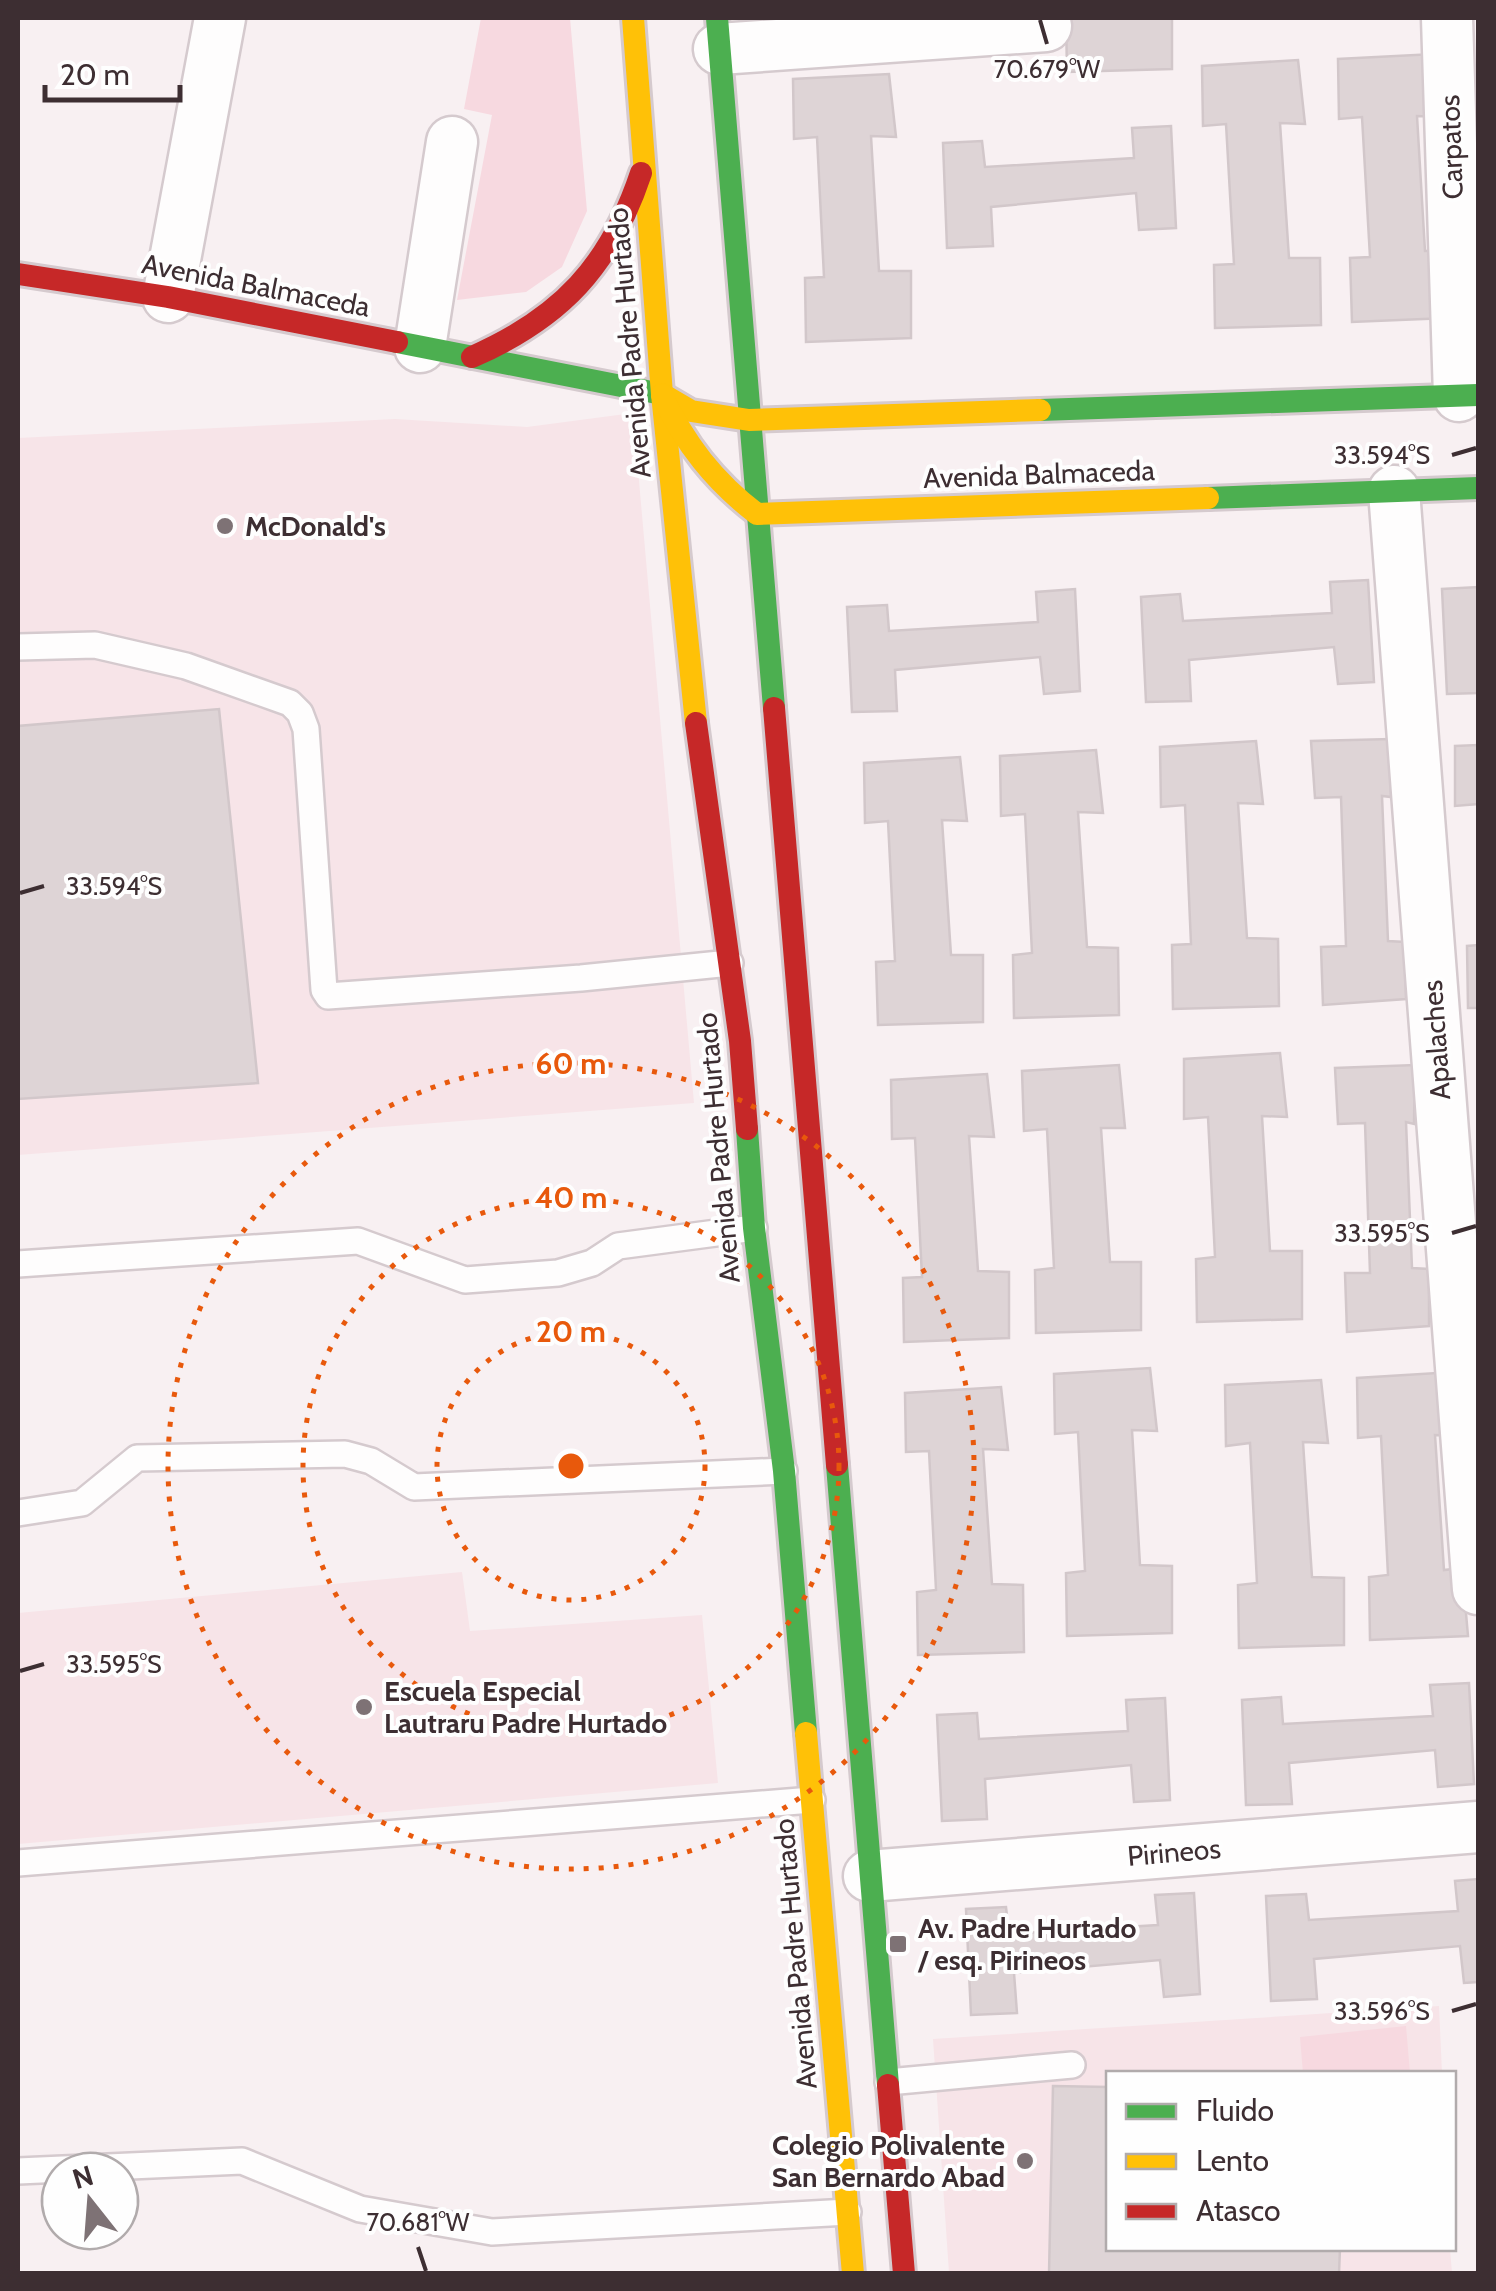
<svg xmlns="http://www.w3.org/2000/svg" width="1496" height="2291" viewBox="0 0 1496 2291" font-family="Cabin,sans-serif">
	<rect width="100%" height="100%" fill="#f8f0f2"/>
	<!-- built -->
	<g fill="#f7e4e8">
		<polygon points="633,413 694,1103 18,1155 18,438 395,419 527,427"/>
		<polygon points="462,1572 470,1631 702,1615 718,1783 18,1844 18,1613"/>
		<polygon points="1439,2006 1442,2073 1108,2074 1108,2248 1450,2249 1452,2273 949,2273 933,2039"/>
	</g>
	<!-- green -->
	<g fill="#f7d9e0">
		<polygon points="481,18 570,18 587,211 562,267 526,292 457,300 492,115 464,109"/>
		<polygon points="1406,2026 1410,2073 1303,2073 1300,2037"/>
	</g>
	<!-- building -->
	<g fill="#ded4d6" stroke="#d2c7ca" stroke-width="2.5">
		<polygon points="1066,18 1172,18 1172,69 1067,72"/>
		<polygon points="1434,54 1441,117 1417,116 1425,251 1446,250 1447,318 1352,322 1350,258 1370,257 1362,117 1339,119 1338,59"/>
		<polygon points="1298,60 1305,124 1280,123 1289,258 1320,258 1321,325 1215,328 1214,265 1234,264 1226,124 1203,126 1202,66"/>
		<polygon points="889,74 896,137 871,136 879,271 911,271 911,338 806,342 805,278 824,277 817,137 794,139 793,79"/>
		<polygon points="1171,126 1176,228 1139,230 1136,193 991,207 993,246 947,248 943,143 982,141 985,167 1134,158 1132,128"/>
		<polygon points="1368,580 1374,682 1338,684 1334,647 1189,660 1191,701 1146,702 1141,597 1180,594 1183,621 1332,613 1330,582"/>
		<polygon points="1478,587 1478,693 1447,694 1442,589"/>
		<polygon points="1075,589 1080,691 1044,694 1040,657 895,670 897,711 852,712 847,607 887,605 889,631 1038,622 1036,592"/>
		<polygon points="219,709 258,1083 18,1099 18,726"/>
		<polygon points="1391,739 1391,797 1382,796 1388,941 1405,942 1406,999 1323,1005 1321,947 1346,946 1341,797 1315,798 1311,741"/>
		<polygon points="1256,741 1263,804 1238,803 1247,938 1278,939 1279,1006 1173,1009 1172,945 1191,944 1185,805 1161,807 1160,747"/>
		<polygon points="1478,745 1478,804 1455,806 1455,746"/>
		<polygon points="1096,750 1103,813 1078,812 1087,947 1118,948 1119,1015 1014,1018 1013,955 1032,953 1025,814 1001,816 1000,756"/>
		<polygon points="960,757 967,821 942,820 951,955 983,955 983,1022 878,1025 876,962 895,961 888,821 865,823 864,763"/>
		<polygon points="1478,945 1478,1008 1468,1008 1467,946"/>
		<polygon points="1280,1053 1287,1117 1262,1116 1270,1251 1302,1251 1302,1319 1197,1322 1196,1259 1215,1257 1208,1117 1184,1119 1184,1059"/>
		<polygon points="1119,1065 1125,1128 1101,1128 1110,1262 1141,1262 1141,1330 1036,1333 1035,1270 1054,1268 1047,1129 1024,1131 1022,1071"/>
		<polygon points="1415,1065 1414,1124 1406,1122 1412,1268 1429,1269 1429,1326 1347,1332 1345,1273 1370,1273 1365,1123 1338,1124 1335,1068"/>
		<polygon points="987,1074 994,1137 969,1136 978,1271 1009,1272 1009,1338 904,1342 903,1278 922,1277 915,1138 892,1139 891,1080"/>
		<polygon points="1150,1368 1157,1431 1132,1430 1140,1565 1172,1566 1172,1633 1067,1636 1066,1573 1085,1571 1078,1432 1055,1434 1054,1374"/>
		<polygon points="1453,1372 1460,1436 1435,1435 1444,1570 1462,1568 1468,1636 1370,1640 1369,1577 1388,1575 1381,1436 1358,1438 1357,1378"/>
		<polygon points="1321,1380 1328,1443 1303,1442 1312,1577 1344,1578 1344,1645 1239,1648 1238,1585 1257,1583 1250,1443 1226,1446 1225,1385"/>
		<polygon points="1001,1387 1008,1450 983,1449 992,1584 1023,1585 1024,1652 918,1655 917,1592 936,1590 929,1451 906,1452 905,1393"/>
		<polygon points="1469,1683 1474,1784 1438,1787 1435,1750 1289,1763 1292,1804 1246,1805 1242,1700 1281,1697 1283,1724 1433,1716 1430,1685"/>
		<polygon points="1165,1698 1170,1800 1134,1802 1131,1765 985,1779 987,1819 942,1821 937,1715 977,1713 979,1739 1128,1731 1126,1700"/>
		<polygon points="1478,1879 1478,1982 1464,1983 1460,1946 1314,1959 1317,1999 1271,2001 1266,1896 1306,1894 1309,1920 1458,1911 1455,1881"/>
		<polygon points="1194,1893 1200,1994 1164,1997 1160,1960 1014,1973 1017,2013 971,2015 966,1909 1006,1907 1009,1934 1158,1925 1155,1895"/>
		<polygon points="1053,2086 1108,2087 1108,2248 1340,2248 1339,2274 1049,2274"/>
	</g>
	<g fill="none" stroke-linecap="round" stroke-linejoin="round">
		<defs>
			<g id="lane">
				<polyline points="18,647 95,645 186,666 290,703 300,713 306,729 324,990 328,996 581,978 730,963"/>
				<polyline points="18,1264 358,1241 465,1280 558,1273 592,1263 618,1246 754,1228"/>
				<polyline points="18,1513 82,1503 137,1458 345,1454 371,1461 414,1487 784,1471"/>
				<polyline points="18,1863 812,1800"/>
				<polyline points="888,2082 1072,2065"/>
				<polyline points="18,2171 242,2161 360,2209 492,2232 848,2212"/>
			</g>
			<g id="street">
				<polyline points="1447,18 1459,396"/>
				<polyline points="719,49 1046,26"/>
				<polyline points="168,297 220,18"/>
				<polyline points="420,347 452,142"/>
				<polyline points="1394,491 1478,1589"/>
				<polyline points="869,1876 1478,1827"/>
			</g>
			<g id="fast">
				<polyline points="717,18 774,708"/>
				<polyline points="397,342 662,394"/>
				<polyline points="1040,410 1478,395"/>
				<polyline points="1208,498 1478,488"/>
				<polyline points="747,1129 754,1228 784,1471 806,1733"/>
				<polyline points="837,1465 888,2085"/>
			</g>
			<g id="slow">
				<polyline points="633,18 662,394 696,723"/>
				<polyline points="662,394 691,411 749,420 1040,410"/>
				<path d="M662,395C685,444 714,481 757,514L1208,498"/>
				<polyline points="806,1733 853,2274"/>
			</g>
			<g id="jam">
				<polyline points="18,274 168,297 397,342"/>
				<path d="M472,357C561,318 610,266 641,173"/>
				<polyline points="774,708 837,1465"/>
				<polyline points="696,723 740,1041 747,1129"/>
				<polyline points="888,2085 904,2274"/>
			</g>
		</defs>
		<!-- lane casing -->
		<use href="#lane" stroke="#d5cace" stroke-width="30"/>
		<!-- street casing -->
		<use href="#street" stroke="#d5cace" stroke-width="55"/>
		<!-- fast casing -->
		<use href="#fast" stroke="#d5cace" stroke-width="28"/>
		<!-- slow casing -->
		<use href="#slow" stroke="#d5cace" stroke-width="28"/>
		<!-- jam casing -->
		<use href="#jam" stroke="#d5cace" stroke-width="28"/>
		<!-- lane -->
		<use href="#lane" stroke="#fefdfd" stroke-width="25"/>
		<!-- street -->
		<use href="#street" stroke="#fefdfd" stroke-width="50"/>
		<!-- fast -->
		<use href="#fast" stroke="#4caf50" stroke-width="22"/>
		<!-- slow -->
		<use href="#slow" stroke="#ffc107" stroke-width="22"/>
		<!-- jam -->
		<use href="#jam" stroke="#c62828" stroke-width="22"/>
	</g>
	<!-- ticks -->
	<path fill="none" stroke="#3d2e32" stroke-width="4" d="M1040,20L1047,44M1452,455L1476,448M20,893L44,886M1452,1233L1476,1226M20,1671L44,1664M1452,2011L1476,2004M418,2247L426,2271"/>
	<!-- distance rings -->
	<g fill="none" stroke="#e8590c" stroke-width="5" stroke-dasharray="5 10">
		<circle cx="571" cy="1466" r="134"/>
		<circle cx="571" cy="1466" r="268"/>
		<circle cx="571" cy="1466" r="403"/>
	</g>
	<!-- markers -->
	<g fill="#7e7275" stroke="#fefefe" stroke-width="4">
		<circle cx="225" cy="526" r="10"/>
		<circle cx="364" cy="1707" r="10"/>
		<rect x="888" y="1934" width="20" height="20" rx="5"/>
		<circle cx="1025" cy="2161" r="10"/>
	</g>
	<g text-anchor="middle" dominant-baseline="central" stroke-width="8" stroke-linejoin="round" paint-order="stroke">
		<!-- street labels -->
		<g font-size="28" fill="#3d2e32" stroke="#fefefe">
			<text transform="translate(1451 147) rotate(-92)">Carpatos</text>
			<text transform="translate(256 285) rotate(11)">Avenida Balmaceda</text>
			<text transform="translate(629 343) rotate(-95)">Avenida Padre Hurtado</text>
			<text transform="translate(1039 474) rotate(-2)">Avenida Balmaceda</text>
			<text transform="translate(1436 1040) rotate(-94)">Apalaches</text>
			<text transform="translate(718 1148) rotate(-95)">Avenida Padre Hurtado</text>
			<text transform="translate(1174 1852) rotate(-5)">Pirineos</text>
			<text transform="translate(795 1954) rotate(-95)">Avenida Padre Hurtado</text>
		</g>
		<!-- poi labels -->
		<g font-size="28" font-weight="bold" fill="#3d2e32" stroke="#fefefe" text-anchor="start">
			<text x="245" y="526">McDonald's</text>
			<text x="384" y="1691">Escuela Especial<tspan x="384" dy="32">Lautraru Padre Hurtado</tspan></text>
			<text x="918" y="1928">Av. Padre Hurtado<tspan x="918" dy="32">/ esq. Pirineos</tspan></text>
			<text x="1005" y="2145" text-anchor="end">Colegio Polivalente<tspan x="1005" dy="32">San Bernardo Abad</tspan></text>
		</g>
	</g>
	<g font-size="25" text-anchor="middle" fill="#3d2e32" stroke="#fefefe" stroke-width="8" stroke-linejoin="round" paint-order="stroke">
		<text x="1047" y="78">70.679°W</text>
		<text x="1382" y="464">33.594°S</text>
		<text x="114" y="895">33.594°S</text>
		<text x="1382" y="1242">33.595°S</text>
		<text x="114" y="1673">33.595°S</text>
		<text x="1382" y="2020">33.596°S</text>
		<text x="418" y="2231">70.681°W</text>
	</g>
	<circle cx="571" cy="1466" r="15" fill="#e8590c" stroke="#fefefe" stroke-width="5"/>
	<g font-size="30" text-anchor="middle" font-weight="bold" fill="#e8590c" stroke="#fefefe" stroke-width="8" stroke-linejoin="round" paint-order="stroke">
		<text x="571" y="1074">60 m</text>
		<text x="571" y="1208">40 m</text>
		<text x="571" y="1342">20 m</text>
	</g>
	<!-- border -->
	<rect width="1496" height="2291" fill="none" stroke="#3d2e32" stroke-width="40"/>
	<!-- legend -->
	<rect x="1106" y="2071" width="350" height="180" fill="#fefefe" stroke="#b1abac" stroke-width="2.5"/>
	<rect x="1126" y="2104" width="50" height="15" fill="#4caf50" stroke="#b1abac" stroke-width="2.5"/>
	<text x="1196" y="2121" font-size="30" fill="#3d2e32">Fluido</text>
	<rect x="1126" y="2154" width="50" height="15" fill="#ffc107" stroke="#b1abac" stroke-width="2.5"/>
	<text x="1196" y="2171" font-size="30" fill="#3d2e32">Lento</text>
	<rect x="1126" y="2204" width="50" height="15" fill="#c62828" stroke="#b1abac" stroke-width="2.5"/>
	<text x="1196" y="2221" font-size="30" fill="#3d2e32">Atasco</text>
	<!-- north arrow -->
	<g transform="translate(90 2201) rotate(343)"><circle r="48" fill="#fefefe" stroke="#b1abac" stroke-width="2.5"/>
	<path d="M0-8L18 38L0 25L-18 38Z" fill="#7e7275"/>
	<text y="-15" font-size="28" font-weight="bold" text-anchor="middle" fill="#3d2e32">N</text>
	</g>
	<!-- scale -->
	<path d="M45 85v15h135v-15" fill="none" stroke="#3d2e32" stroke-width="5"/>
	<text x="60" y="85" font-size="30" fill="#3d2e32" stroke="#fefefe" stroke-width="8" paint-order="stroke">20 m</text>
</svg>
